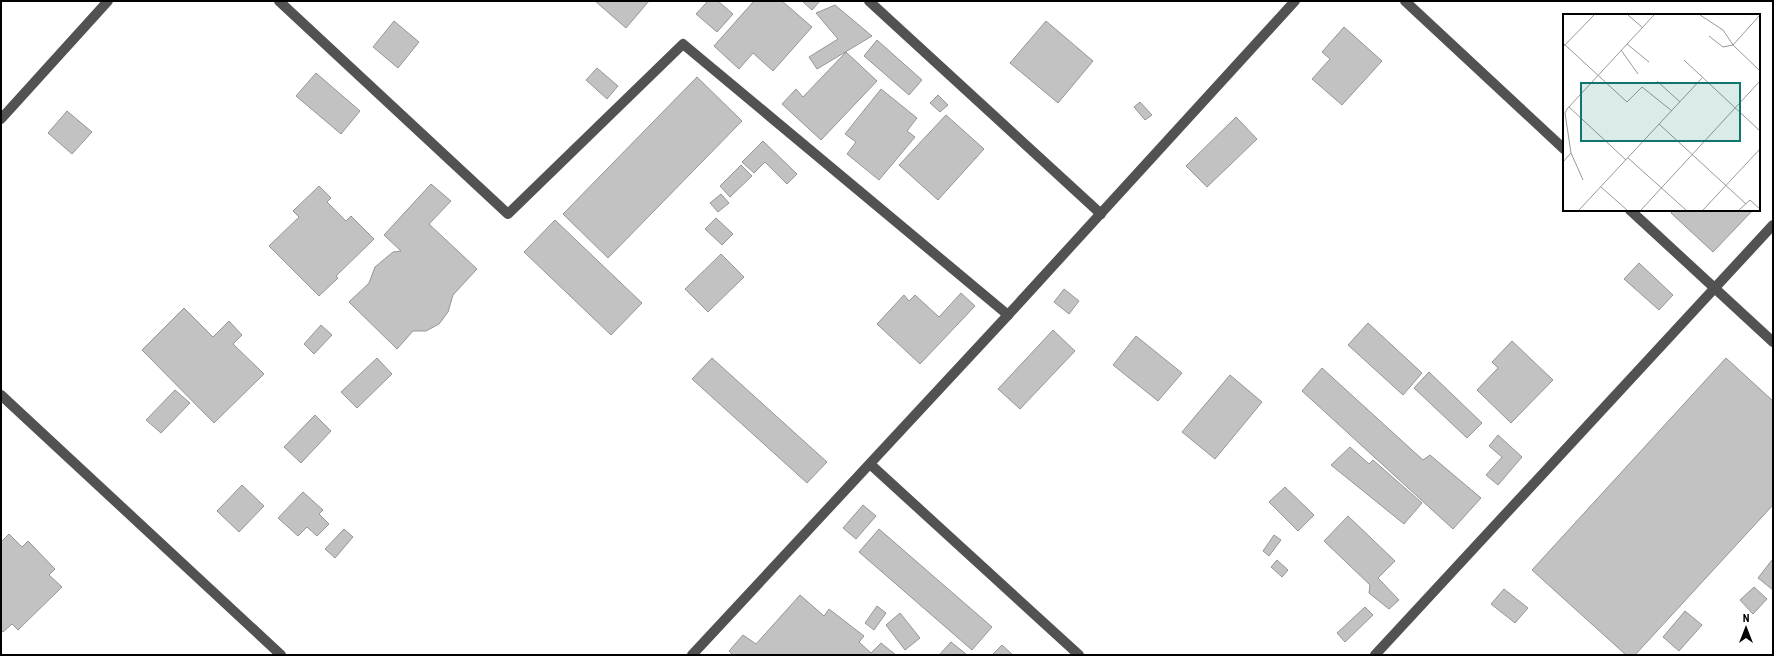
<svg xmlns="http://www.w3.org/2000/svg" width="1774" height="656" viewBox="0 0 1774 656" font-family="'Roboto Condensed',sans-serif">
	<rect width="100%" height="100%" fill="#fff"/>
	<!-- building -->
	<g fill="#c2c2c2" stroke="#969696">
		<polygon points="595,1 649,1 626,28"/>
		<polygon points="708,1 718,1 733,14 717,32 696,14"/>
		<polygon points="754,1 782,1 812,27 773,71 753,53 739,69 714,46"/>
		<polygon points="802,1 820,1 812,10"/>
		<polygon points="835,5 872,36 817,69 809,57 838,39 816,13"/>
		<polygon points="394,21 419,42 398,68 373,47"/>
		<polygon points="1046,21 1093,61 1058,103 1010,63"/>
		<polygon points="1344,27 1382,61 1342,105 1312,79 1330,59 1322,52"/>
		<polygon points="877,40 922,80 909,95 864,56"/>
		<polygon points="846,52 877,81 821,140 782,104 796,89 803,97"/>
		<polygon points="597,68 618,86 607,99 586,80"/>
		<polygon points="316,73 360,111 341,134 296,96"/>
		<polygon points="697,77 742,121 608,258 563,214"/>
		<polygon points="881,89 917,118 907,131 915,137 879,180 847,154 856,142 845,134"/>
		<polygon points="938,95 948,105 940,112 930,103"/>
		<polygon points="1140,102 1152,115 1145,120 1134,107"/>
		<polygon points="67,111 92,132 72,154 48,133"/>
		<polygon points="946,115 984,149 938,200 899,165"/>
		<polygon points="1236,117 1257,139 1207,187 1186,166"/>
		<polygon points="763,141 797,174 787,184 765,162 754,173 742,162"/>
		<polygon points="741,165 752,176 730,197 720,186"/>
		<polygon points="431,184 451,201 429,224 477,269 453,295 448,312 439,324 426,331 413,331 397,349 349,302 369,283 375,267 393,252 401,251 384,235"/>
		<polygon points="319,186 331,198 327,202 346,221 351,216 374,239 336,276 338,278 319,296 269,246 299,217 293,211"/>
		<polygon points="721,194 729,203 718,212 710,203"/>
		<polygon points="1674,210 1753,210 1713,252 1671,213"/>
		<polygon points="716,218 733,234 722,245 705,229"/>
		<polygon points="555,220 642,303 611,335 524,252"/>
		<polygon points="721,254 744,277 708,312 685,289"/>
		<polygon points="1639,263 1673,295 1659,310 1624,279"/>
		<polygon points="1064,289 1079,301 1069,314 1054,302"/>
		<polygon points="961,293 975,306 920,364 877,324 904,295 909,301 915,295 939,317"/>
		<polygon points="184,308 213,337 229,321 242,335 233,344 264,374 214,423 142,350"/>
		<polygon points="1368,323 1422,373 1403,395 1348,345"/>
		<polygon points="321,325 332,335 314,354 304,344"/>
		<polygon points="1053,330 1075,351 1020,409 998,389"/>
		<polygon points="1136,336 1182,373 1158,401 1113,365"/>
		<polygon points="1512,341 1553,380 1511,423 1477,390 1498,368 1492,362"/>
		<polygon points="377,358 392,374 357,408 341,392"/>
		<polygon points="712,358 827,462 807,483 692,379"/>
		<polygon points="1726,358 1773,401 1773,505 1635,655 1626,655 1532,570"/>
		<polygon points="1322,368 1423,460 1430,455 1481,498 1453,529 1302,391"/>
		<polygon points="1429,372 1482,423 1467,438 1414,388"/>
		<polygon points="1230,375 1262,402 1215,459 1182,432"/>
		<polygon points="175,390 190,403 161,433 146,420"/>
		<polygon points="315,415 331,431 301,463 284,447"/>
		<polygon points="1498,435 1522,457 1498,485 1486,475 1502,457 1489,446"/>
		<polygon points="1350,447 1369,464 1373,460 1422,503 1404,524 1331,465"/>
		<polygon points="242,485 264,506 239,532 217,511"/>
		<polygon points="1285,487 1314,515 1298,531 1269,502"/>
		<polygon points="303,492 323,510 319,514 329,524 317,536 307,527 298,536 278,518"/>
		<polygon points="863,505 876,516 856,539 843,528"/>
		<polygon points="1348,516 1395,561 1378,578 1399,600 1389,609 1369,593 1370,585 1324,541"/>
		<polygon points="344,529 353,537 335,558 325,549"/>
		<polygon points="879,529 992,627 972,650 859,552"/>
		<polygon points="9,534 22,547 28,541 55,569 49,575 62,587 18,630 12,624 3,632 1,630 1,542"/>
		<polygon points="1274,535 1281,540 1269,556 1263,551"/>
		<polygon points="1277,560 1288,570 1282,577 1271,567"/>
		<polygon points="1772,560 1773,561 1773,590 1758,578"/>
		<polygon points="1754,587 1767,599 1753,614 1740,600"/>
		<polygon points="1504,589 1528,608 1515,623 1491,604"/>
		<polygon points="800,595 824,616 829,609 864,636 859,642 871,653 881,643 896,655 733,655 729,651 743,635 756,644"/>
		<polygon points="877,606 886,613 874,630 865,623"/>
		<polygon points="1365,607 1373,615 1345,642 1337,633"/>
		<polygon points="1685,611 1702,625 1679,651 1663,637"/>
		<polygon points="900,613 920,638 905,650 886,625"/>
		<polygon points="951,642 966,654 965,655 939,655"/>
		<polygon points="1002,645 1013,655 992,655"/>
	</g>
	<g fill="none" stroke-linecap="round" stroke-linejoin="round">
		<!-- minor -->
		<g stroke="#525252" stroke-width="10">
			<polyline points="279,1 508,214 683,44 1008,315"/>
			<polyline points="869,1 1101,214"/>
			<polyline points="1405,1 1564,149"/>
			<polyline points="1,119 108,1"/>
			<polyline points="1630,210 1773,342"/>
			<polyline points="1,395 281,655"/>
			<polyline points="870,464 1079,655"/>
			<polyline points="692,655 1008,315 1295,1"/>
			<polyline points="1375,655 1773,225"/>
		</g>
	</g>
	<!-- overview -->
	<g transform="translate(1563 14)">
		<rect width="197" height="197" fill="#fff"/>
		<path fill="none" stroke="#999" stroke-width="1" d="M65,1L80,14M137,1L160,16L170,31L197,57M146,22L160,33L170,31L197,1M0,29L64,88L79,73L109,97M64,30L86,48M0,33L31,1M58,36L75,60M121,46L197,117M94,67L117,88M6,93L63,146M96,110L183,190M8,139L20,166M65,144L123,196M0,148L8,139L2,99L4,95L91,1M38,173L64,196M16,196L139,64M78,196L197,67M140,196L197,135M176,196L187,186L197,195"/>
		<path fill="#0f766e" fill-opacity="0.15" stroke="#0f766e" stroke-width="2" d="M18,69H177V127H18Z"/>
		<rect width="197" height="197" fill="none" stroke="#000" stroke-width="2"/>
	</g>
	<!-- border -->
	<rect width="1774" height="656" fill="none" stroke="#000000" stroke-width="4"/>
	<!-- north arrow -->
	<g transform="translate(1746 628)" stroke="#ffffff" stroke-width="3" paint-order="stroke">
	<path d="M0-3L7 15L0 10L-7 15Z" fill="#000000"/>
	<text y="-6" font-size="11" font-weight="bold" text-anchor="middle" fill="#000000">N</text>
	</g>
</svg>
